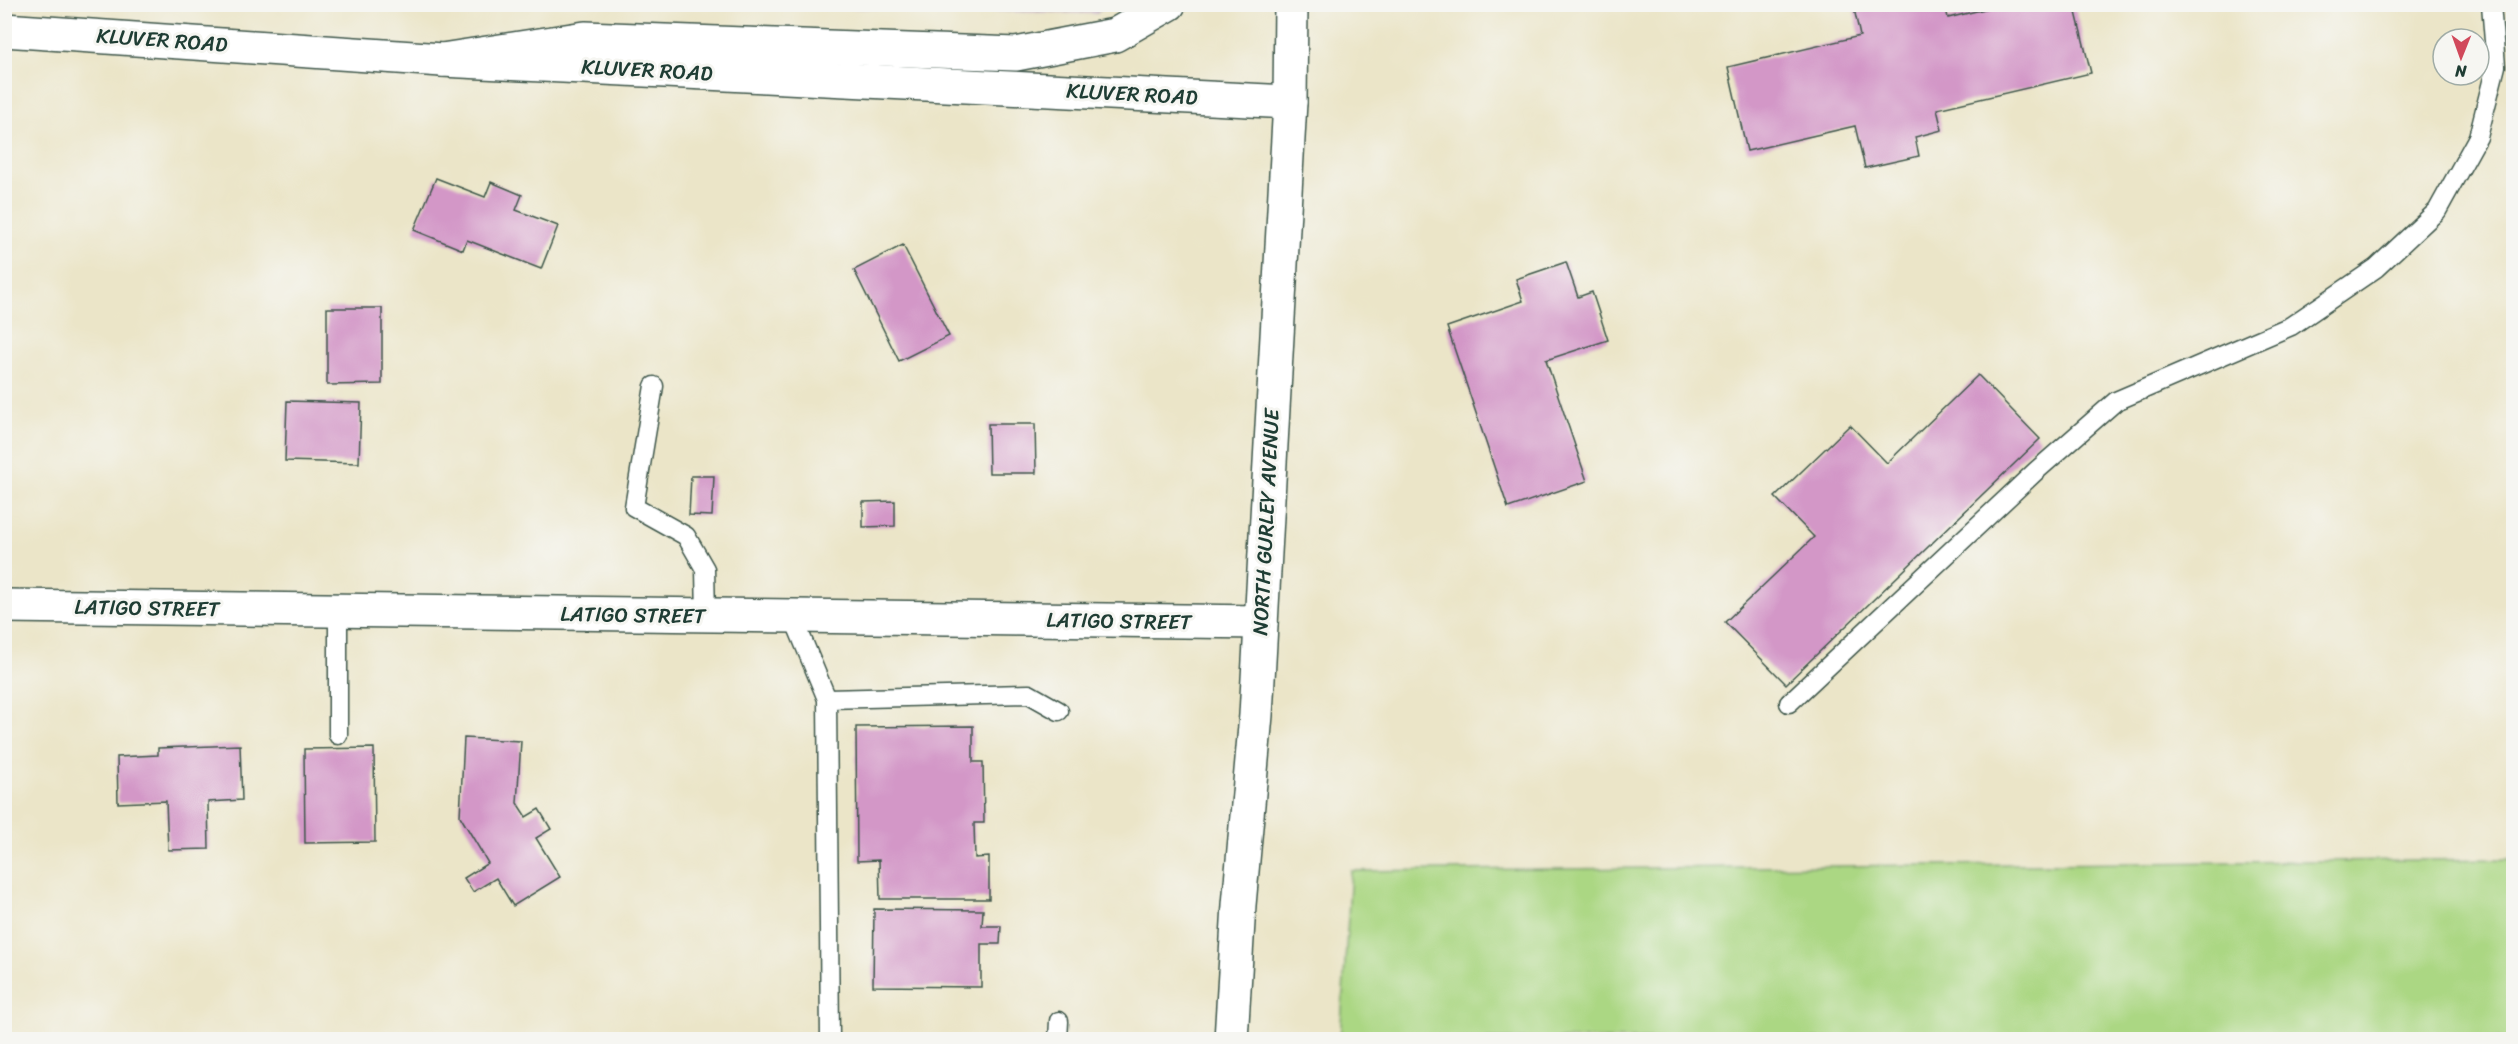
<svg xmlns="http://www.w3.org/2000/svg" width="2518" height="1044" viewBox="0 0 2518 1044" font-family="Sriracha,sans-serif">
	<defs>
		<pattern id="industrial-furrows" width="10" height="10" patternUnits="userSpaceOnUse" patternTransform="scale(1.5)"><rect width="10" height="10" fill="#cfbdce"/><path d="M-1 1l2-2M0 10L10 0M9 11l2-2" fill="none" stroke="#b1a3b2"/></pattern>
	</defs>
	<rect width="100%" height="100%" fill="#f6f6f2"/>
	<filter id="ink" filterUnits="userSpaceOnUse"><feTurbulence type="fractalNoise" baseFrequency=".0167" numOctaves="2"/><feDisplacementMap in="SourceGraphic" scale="12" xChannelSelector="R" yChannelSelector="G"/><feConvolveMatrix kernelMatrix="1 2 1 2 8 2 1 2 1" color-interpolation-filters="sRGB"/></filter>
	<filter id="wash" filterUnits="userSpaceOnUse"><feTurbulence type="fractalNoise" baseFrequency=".008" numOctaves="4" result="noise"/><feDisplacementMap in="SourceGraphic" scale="24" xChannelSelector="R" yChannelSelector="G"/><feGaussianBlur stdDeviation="1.35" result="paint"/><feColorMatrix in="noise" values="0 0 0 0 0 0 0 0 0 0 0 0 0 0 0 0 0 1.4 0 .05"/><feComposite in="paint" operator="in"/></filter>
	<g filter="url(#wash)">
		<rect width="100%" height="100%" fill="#ebe5c8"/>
		<!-- industrial -->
		<polygon fill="url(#industrial-furrows)" points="685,5 1106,4 1106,5 1097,14"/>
		<!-- green -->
		<polygon fill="#abd783" stroke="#658a5c" stroke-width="1.5" points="2513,859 2513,1039 1340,1039 1351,871"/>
		<g id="blocks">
			<!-- building -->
			<g fill="#d397c7">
				<polygon points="1853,4 1945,4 1948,18 2005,4 2074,4 2091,73 1937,109 1942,130 1915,137 1919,156 1865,168 1855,126 1747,151 1728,67 1860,36"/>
				<polygon points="436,178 485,197 491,182 522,195 516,210 558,226 541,269 467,240 463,250 414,230"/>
				<polygon points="903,245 949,336 899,361 854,270"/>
				<polygon points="1566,262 1578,297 1592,292 1608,340 1546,360 1587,481 1508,508 1447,327 1523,301 1516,279"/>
				<polygon points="327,308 382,308 382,384 327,385"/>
				<polygon points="1978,375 2040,439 1786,684 1725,622 1814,537 1775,497 1850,425 1887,463"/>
				<polygon points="287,401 361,403 359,463 285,461"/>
				<polygon points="988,424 1035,424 1036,473 989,473"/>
				<polygon points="691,476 714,476 712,516 689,515"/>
				<polygon points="895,501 895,526 863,527 863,502"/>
				<polygon points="973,726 973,762 983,762 984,823 974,823 975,858 989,857 989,899 880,899 879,860 857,861 856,727"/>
				<polygon points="464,738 521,741 517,803 526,817 539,809 551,829 536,838 560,877 513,906 496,878 473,892 464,878 488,863 460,816"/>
				<polygon points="240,745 242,800 208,802 209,849 168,850 166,801 118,803 117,757 158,755 158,748"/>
				<polygon points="374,748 375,842 305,843 304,749"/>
				<polygon points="874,909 983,910 982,926 1001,926 1000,944 981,944 981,987 873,986"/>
			</g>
		</g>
	</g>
	<g filter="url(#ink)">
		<use href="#blocks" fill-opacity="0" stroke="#3e564a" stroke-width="1.5"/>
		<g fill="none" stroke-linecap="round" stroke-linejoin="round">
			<defs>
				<g id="lane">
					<polyline points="654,386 634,507 686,536 705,569 706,616"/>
					<polyline points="793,617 827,699 830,1040"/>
					<polyline points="827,699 1029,694 1059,711"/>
					<polyline points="1789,703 2036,471 2116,401 2291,326 2376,268 2437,211 2478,137 2496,66 2491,4"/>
					<polyline points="338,735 338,611"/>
					<polyline points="1058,1040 1059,1021"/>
				</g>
				<g id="street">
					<polyline points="4,30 442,60 1290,102"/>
					<polyline points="4,606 1261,622"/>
				</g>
				<g id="secondary">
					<polyline points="442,60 585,38 1016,54 1115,35 1169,4"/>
					<polyline points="1231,1040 1239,905 1256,715 1290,102 1291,4"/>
				</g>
			</defs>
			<!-- lane casing -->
			<use href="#lane" stroke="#3e564a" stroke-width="21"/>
			<!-- street casing -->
			<use href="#street" stroke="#3e564a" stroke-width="36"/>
			<!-- secondary casing -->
			<use href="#secondary" stroke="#3e564a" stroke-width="36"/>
			<!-- lane -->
			<use href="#lane" stroke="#fff" stroke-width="18"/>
			<!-- street -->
			<use href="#street" stroke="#fff" stroke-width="33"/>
			<!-- secondary -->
			<use href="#secondary" stroke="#fff" stroke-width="33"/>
		</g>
	</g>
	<g text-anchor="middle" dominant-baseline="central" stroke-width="6" stroke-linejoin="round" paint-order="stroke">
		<!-- street labels -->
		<g font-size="21" fill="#1f3d34" stroke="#f6f6f2">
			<text transform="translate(162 40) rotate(4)">KLUVER ROAD</text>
			<text transform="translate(647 70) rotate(3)">KLUVER ROAD</text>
			<text transform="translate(1132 94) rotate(3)">KLUVER ROAD</text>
			<text transform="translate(1266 522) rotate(-87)">NORTH GURLEY AVENUE</text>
			<text transform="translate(147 608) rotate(1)">LATIGO STREET</text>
			<text transform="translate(633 615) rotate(1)">LATIGO STREET</text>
			<text transform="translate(1119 621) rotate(1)">LATIGO STREET</text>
		</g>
	</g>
	<!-- margin -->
	<rect width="2518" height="1044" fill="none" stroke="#f6f6f2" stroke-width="24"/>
	<!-- north arrow -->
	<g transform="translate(2461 57) rotate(181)"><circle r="28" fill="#f6f6f2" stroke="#a0aca6" stroke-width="1.5"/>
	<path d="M0-4.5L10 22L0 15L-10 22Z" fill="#d1495b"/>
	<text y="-9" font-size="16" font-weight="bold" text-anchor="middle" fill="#1f3d34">N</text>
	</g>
</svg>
